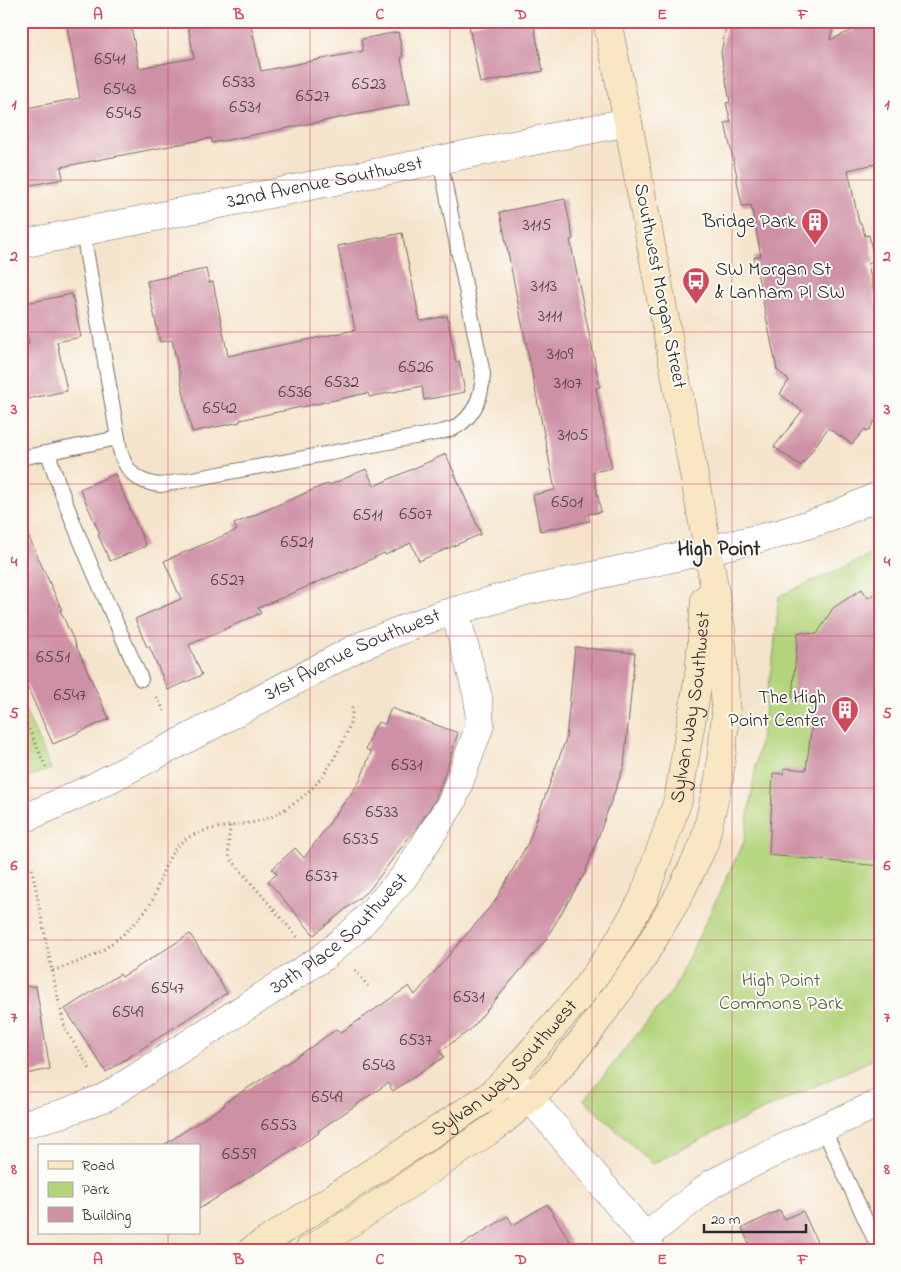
<svg xmlns="http://www.w3.org/2000/svg" width="901" height="1272" viewBox="0 0 901 1272" font-family="'Indie Flower',sans-serif">
	<rect width="100%" height="100%" fill="#fdfcf7"/>
	<filter id="ink" filterUnits="userSpaceOnUse"><feTurbulence type="fractalNoise" baseFrequency=".02" numOctaves="2"/><feDisplacementMap in="SourceGraphic" scale="10" xChannelSelector="R" yChannelSelector="G"/><feConvolveMatrix kernelMatrix="1 2 1 2 8 2 1 2 1" color-interpolation-filters="sRGB"/></filter>
	<filter id="wash" filterUnits="userSpaceOnUse"><feTurbulence type="fractalNoise" baseFrequency=".0096" numOctaves="4" result="noise"/><feDisplacementMap in="SourceGraphic" scale="20" xChannelSelector="R" yChannelSelector="G"/><feGaussianBlur stdDeviation="1.12" result="paint"/><feColorMatrix in="noise" values="0 0 0 0 0 0 0 0 0 0 0 0 0 0 0 0 0 1.4 0 .05"/><feComposite in="paint" operator="in"/></filter>
	<g filter="url(#wash)">
		<rect width="100%" height="100%" fill="#f5e4cc"/>
		<!-- green -->
		<g fill="#b4d47c" stroke="#708054">
			<polygon points="880,551 880,1056 716,1132 652,1164 584,1100 673,990 744,842 774,651 779,596"/>
			<polygon points="21,701 51,769 21,779"/>
		</g>
		<g id="blocks">
			<!-- building -->
			<g fill="#ce90a5">
				<polygon points="66,21 130,21 139,68 194,58 187,21 250,21 261,71 363,51 361,39 398,32 403,57 401,58 410,104 212,143 211,138 61,167 63,179 21,187 21,109 80,98"/>
				<polygon points="490,21 533,21 543,71 480,83 469,25"/>
				<polygon points="727,21 834,21 830,40 873,21 880,21 880,163 848,170 859,223 861,223 865,236 869,235 874,262 868,264 877,306 880,308 880,421 874,422 868,432 865,429 852,444 828,428 801,466 774,447 802,411 780,394 789,380 777,370 754,257 761,256 751,205 742,206 736,176 737,176 725,123 731,122 726,103 730,102 721,53"/>
				<polygon points="565,199 573,239 570,240 600,387 596,388 612,468 593,472 601,512 588,514 590,521 540,531 533,495 555,490 500,212"/>
				<polygon points="402,233 420,321 447,316 456,362 459,361 465,392 424,400 422,386 369,397 368,393 240,420 240,422 192,432 172,340 160,342 147,281 206,269 209,283 213,282 228,356 355,330 338,246"/>
				<polygon points="72,294 81,337 57,342 67,391 27,399 21,372 21,345 29,344 21,304"/>
				<polygon points="446,454 481,534 419,561 411,543 385,555 384,553 342,573 341,572 258,608 261,613 189,645 202,675 168,690 149,646 147,647 135,619 181,599 164,561 237,530 234,524 324,485 332,484 366,469 374,486"/>
				<polygon points="115,474 146,546 110,561 98,535 100,534 80,489"/>
				<polygon points="21,520 62,610 60,610 109,719 53,744 21,673"/>
				<polygon points="862,589 868,598 880,590 880,866 769,855 773,773 784,774 784,768 806,770 815,700 792,697 798,632 817,634 833,608"/>
				<polygon points="575,647 635,653 624,766 585,873 545,941 470,1030 440,1051 444,1057 393,1091 388,1083 318,1131 319,1133 199,1209 199,1146 162,1146 225,1105 224,1103 292,1060 337,1029 340,1033 409,986 415,995 495,901 528,843 566,739"/>
				<polygon points="391,708 458,733 449,762 436,798 423,819 370,889 314,935 268,881 277,874 272,869 295,848 304,858 360,781 371,752 366,749 372,732 378,722 385,724"/>
				<polygon points="190,934 227,993 106,1072 65,1009 120,974 122,977"/>
				<polygon points="36,986 50,1069 21,1075 21,987"/>
				<polygon points="547,1204 576,1251 452,1251 508,1216 513,1225"/>
				<polygon points="780,1210 784,1219 803,1211 821,1251 752,1251 742,1228"/>
			</g>
		</g>
	</g>
	<g filter="url(#ink)">
		<use href="#blocks" fill-opacity="0" stroke="#726c63" stroke-width="1"/>
		<g fill="none" stroke-linecap="round" stroke-linejoin="round">
			<defs>
				<g id="lane">
					<path d="M83,232L120,450C126,473 138,483 161,485L441,432C446,431 451,429 456,427C476,415 482,395 483,374L440,160"/>
					<path d="M48,453C73,530 108,604 141,679"/>
					<polyline points="21,458 118,438"/>
					<polyline points="823,1128 880,1251"/>
				</g>
				<g id="street">
					<path id="s1" d="M21,244L628,122"/>
					<path id="s2" d="M21,820L92,788L181,742L358,647L437,616L526,591L778,534L829,518L880,495"/>
					<polyline points="510,1076 554,1126 645,1237 651,1251"/>
					<path id="s3" d="M21,1123H28L64,1113L106,1097L322,958L355,930L404,877L452,802L480,725L478,697L455,611"/>
					<polyline points="645,1237 713,1183 823,1128 880,1103"/>
				</g>
				<g id="secondary">
					<path id="s4" d="M251,1251L488,1097L510,1076L579,997L612,952L643,899L678,800L699,675L705,599"/>
					<polyline points="308,1251 495,1127 530,1098 552,1076 586,1036 640,962 677,899 704,844 719,779 726,712 721,629 708,550 628,122 607,21"/>
				</g>
			</defs>
			<!-- lane casing -->
			<use href="#lane" stroke="#726c63" stroke-width="16"/>
			<!-- street casing -->
			<use href="#street" stroke="#726c63" stroke-width="29"/>
			<!-- secondary casing -->
			<use href="#secondary" stroke="#726c63" stroke-width="29"/>
			<!-- path -->
			<g stroke="#726c63" stroke-width="3" stroke-dasharray="1 4" stroke-linecap="butt">
				<polyline points="157,697 164,711"/>
				<polyline points="21,711 47,770"/>
				<polyline points="230,826 228,850 230,858 298,938"/>
				<path d="M32,869L52,971C64,967 76,963 88,958C108,950 142,920 152,901C160,882 166,854 183,841C202,826 236,827 259,821C268,819 276,815 283,810C312,794 328,772 342,743C347,733 353,719 352,707"/>
				<polyline points="355,970 368,986"/>
				<polyline points="52,971 65,1029 90,1069"/>
			</g>
			<!-- lane -->
			<use href="#lane" stroke="#fff" stroke-width="14"/>
			<!-- street -->
			<use href="#street" stroke="#fff" stroke-width="28"/>
			<!-- secondary -->
			<use href="#secondary" stroke="#f9e7c3" stroke-width="28"/>
		</g>
	</g>
	<!-- grid -->
	<path fill="none" stroke="#d1495b" stroke-width="1" stroke-opacity="0.55" d="M168,21V1146M310,21V1251M450,21V1251M592,21V1251M732,21V1251M21,180H880M21,332H880M21,484H880M21,636H880M21,788H880M21,940H880M21,1092H880M168,1233V1251"/>
	<!-- icons -->
	<defs>
		<symbol id="building-pin" viewBox="-11 -11 22 30"><path d="M0 17L-7.5 6A9.5 9.5 0 1 1 7.5 6Z" fill="#d1495b" stroke="#fdfcf7"/><path d="M-4-6H4V6H1V3H-1V6H-4ZM-2.5-4.3h1.7v1.8h-1.7ZM.8-4.3h1.7v1.8H.8ZM-2.5-1h1.7V.8h-1.7ZM.8-1h1.7V.8H.8Z" fill="#fff"/></symbol>
		<symbol id="bus-pin" viewBox="-11 -11 22 30"><path d="M0 17L-7.5 6A9.5 9.5 0 1 1 7.5 6Z" fill="#d1495b" stroke="#fdfcf7"/><path d="M-5-6H5V4H4V6H2V4H-2V6H-4V4H-5ZM-3.5-4V0h7V-4ZM-3.5 1.2v1.5H-2V1.2ZM2 1.2v1.5H3.5V1.2Z" fill="#fff"/></symbol>
	</defs>
	<g fill-rule="evenodd">
		<use href="#building-pin" x="799" y="206" width="32" height="43"/>
		<use href="#bus-pin" x="680" y="265" width="32" height="43"/>
		<use href="#building-pin" x="829" y="694" width="32" height="43"/>
	</g>
	<g text-anchor="middle" dominant-baseline="central" stroke-width="4" stroke-linejoin="round" paint-order="stroke">
		<!-- number labels -->
		<g font-size="18" fill="#54444a">
			<text x="110" y="60">6541</text>
			<text x="239" y="83">6533</text>
			<text x="369" y="85">6523</text>
			<text x="120" y="90">6543</text>
			<text x="313" y="97">6527</text>
			<text x="245" y="108">6531</text>
			<text x="124" y="114">6545</text>
			<text x="537" y="226">3115</text>
			<text x="544" y="287">3113</text>
			<text x="550" y="317">3111</text>
			<text x="560" y="355">3109</text>
			<text x="416" y="368">6526</text>
			<text x="342" y="383">6532</text>
			<text x="568" y="384">3107</text>
			<text x="295" y="393">6536</text>
			<text x="220" y="409">6542</text>
			<text x="573" y="436">3105</text>
			<text x="567" y="503">6501</text>
			<text x="416" y="515">6507</text>
			<text x="368" y="516">6511</text>
			<text x="297" y="543">6521</text>
			<text x="228" y="581">6527</text>
			<text x="53" y="658">6551</text>
			<text x="70" y="696">6547</text>
			<text x="407" y="766">6531</text>
			<text x="382" y="813">6533</text>
			<text x="361" y="840">6535</text>
			<text x="322" y="877">6537</text>
			<text x="168" y="989">6547</text>
			<text x="469" y="998">6531</text>
			<text x="128" y="1013">6549</text>
			<text x="416" y="1041">6537</text>
			<text x="379" y="1066">6543</text>
			<text x="327" y="1098">6549</text>
			<text x="279" y="1126">6553</text>
			<text x="239" y="1155">6559</text>
		</g>
		<!-- street labels -->
		<g font-size="20" fill="#2b2b2b" stroke="#fdfcf7">
			<text stroke="none"><textPath href="#s1" startOffset="310">32nd Avenue Southwest</textPath></text>
			<text transform="translate(659 286) rotate(79)">Southwest Morgan Street</text>
			<text stroke="none"><textPath href="#s2" startOffset="371">31st Avenue Southwest</textPath></text>
			<text stroke="none"><textPath href="#s4" startOffset="734">Sylvan Way Southwest</textPath></text>
			<text stroke="none"><textPath href="#s3" startOffset="375">30th Place Southwest</textPath></text>
			<text stroke="none"><textPath href="#s4" startOffset="314">Sylvan Way Southwest</textPath></text>
		</g>
		<!-- poi labels -->
		<g font-size="20" fill="#2b2b2b" stroke="#fdfcf7" text-anchor="end">
			<text x="796" y="222">Bridge Park</text>
			<text x="715" y="270" text-anchor="start">SW Morgan St<tspan x="715" dy="23">&amp; Lanham Pl SW</tspan></text>
			<text x="826" y="698">The High<tspan x="826" dy="23">Point Center</tspan></text>
		</g>
		<!-- park labels -->
		<g font-size="20" fill="#545e43" stroke="#fdfcf7">
			<text x="781" y="981">High Point<tspan x="781" dy="23">Commons Park</tspan></text>
		</g>
		<!-- neighbourhood labels -->
		<g font-size="21" font-weight="bold" fill="#2b2b2b" stroke="#fdfcf7">
			<text x="719" y="550">High Point</text>
		</g>
	</g>
	<!-- margin -->
	<rect width="901" height="1272" fill="none" stroke="#fdfcf7" stroke-width="55"/>
	<!-- legend -->
	<rect x="38" y="1144" width="162" height="90" fill="#fdfcf7" stroke="#a9a8a5"/>
	<rect x="48" y="1161" width="25" height="8" fill="#f9e7c3" stroke="#a9a8a5"/>
	<text x="82" y="1170" font-size="15" fill="#2b2b2b">Road</text>
	<rect x="48" y="1182" width="25" height="15" fill="#b4d47c" stroke="#a9a8a5"/>
	<text x="82" y="1194" font-size="15" fill="#2b2b2b">Park</text>
	<rect x="48" y="1207" width="25" height="15" fill="#ce90a5" stroke="#a9a8a5"/>
	<text x="82" y="1220" font-size="15" fill="#2b2b2b">Building</text>
	<!-- scale -->
	<path d="M704 1224v8h102v-8" fill="none" stroke="#2b2b2b" stroke-width="2.5"/>
	<text x="711" y="1224" font-size="15" fill="#2b2b2b" stroke="#fdfcf7" stroke-width="4" paint-order="stroke">20 m</text>
	<rect x="28" y="28" width="846" height="1216" fill="none" stroke="#d1495b" stroke-width="2"/>
	<g font-size="16" text-anchor="middle" font-weight="bold" fill="#d1495b">
		<text x="98" y="19">A</text>
		<text x="239" y="19">B</text>
		<text x="380" y="19">C</text>
		<text x="521" y="19">D</text>
		<text x="662" y="19">E</text>
		<text x="803" y="19">F</text>
		<text x="14" y="109">1</text>
		<text x="887" y="109">1</text>
		<text x="14" y="261">2</text>
		<text x="887" y="261">2</text>
		<text x="14" y="414">3</text>
		<text x="887" y="414">3</text>
		<text x="14" y="566">4</text>
		<text x="887" y="566">4</text>
		<text x="14" y="718">5</text>
		<text x="887" y="718">5</text>
		<text x="14" y="870">6</text>
		<text x="887" y="870">6</text>
		<text x="14" y="1022">7</text>
		<text x="887" y="1022">7</text>
		<text x="14" y="1174">8</text>
		<text x="887" y="1174">8</text>
		<text x="98" y="1264">A</text>
		<text x="239" y="1264">B</text>
		<text x="380" y="1264">C</text>
		<text x="521" y="1264">D</text>
		<text x="662" y="1264">E</text>
		<text x="803" y="1264">F</text>
	</g>
</svg>
